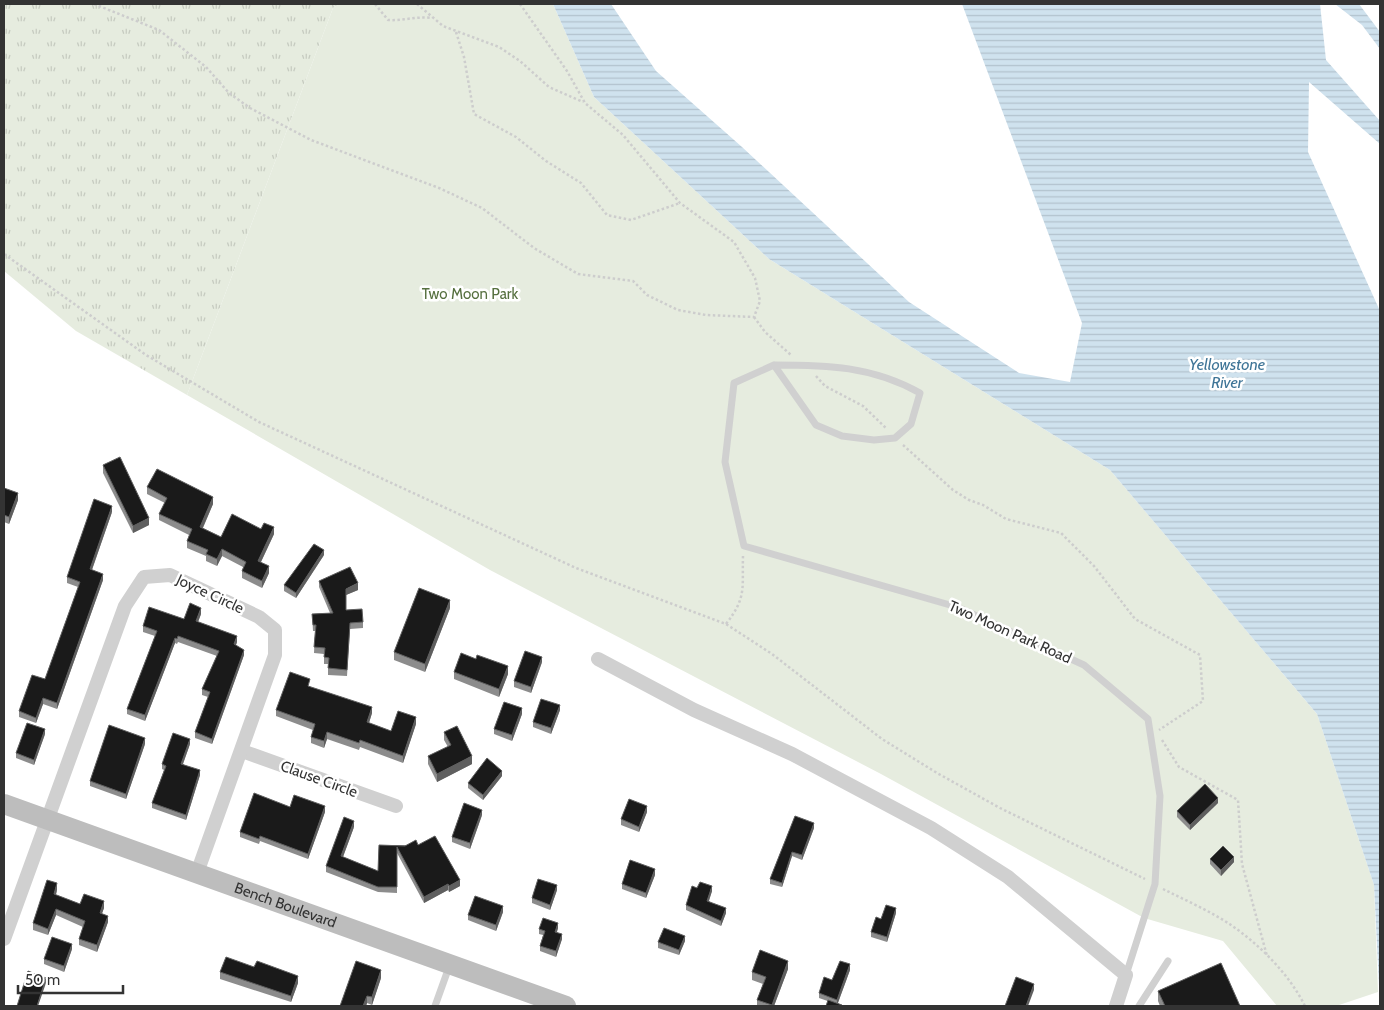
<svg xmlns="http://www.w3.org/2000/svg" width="1384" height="1010" viewBox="0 0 1384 1010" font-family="Cabin,sans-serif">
	<defs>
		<pattern id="grass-tufts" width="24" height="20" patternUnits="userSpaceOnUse" patternTransform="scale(1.25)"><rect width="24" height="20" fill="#e6ecdf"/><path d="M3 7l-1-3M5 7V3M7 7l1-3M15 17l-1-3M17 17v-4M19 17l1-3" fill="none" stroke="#c6cbc0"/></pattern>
		<pattern id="water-rules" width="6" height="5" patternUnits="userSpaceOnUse" patternTransform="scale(1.25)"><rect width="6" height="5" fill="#cfe2ee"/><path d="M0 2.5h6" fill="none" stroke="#b2c2cd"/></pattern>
	</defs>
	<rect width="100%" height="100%" fill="#fff"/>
	<!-- grass -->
	<polygon fill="url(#grass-tufts)" points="4,4 339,4 333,8 187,395 76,331 4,271"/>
	<!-- green -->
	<polygon fill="#e6ecdf" points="339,4 553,4 594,97 769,259 1110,470 1317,714 1374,885 1378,992 1336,1006 1277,1006 1223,941 1144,918 881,774 490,570 187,395 333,8"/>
	<!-- water -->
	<g fill="url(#water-rules)">
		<polygon points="553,4 611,4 656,71 742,147 909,302 1019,373 1070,382 1082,323 962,4 1320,4 1326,60 1380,121 1380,144 1309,82 1308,152 1380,311 1380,1006 1374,885 1317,714 1110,470 769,259 594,97"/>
		<polygon points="1335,4 1359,4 1380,32 1380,49 1362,25"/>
	</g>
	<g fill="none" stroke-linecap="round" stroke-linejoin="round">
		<!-- path -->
		<g stroke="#cdcdcd" stroke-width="2.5" stroke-dasharray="2.5 2.5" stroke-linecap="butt">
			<polyline points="94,4 159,30 206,67 229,93 250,108 311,140 439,188 482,208 534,248 578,274 633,281 647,295 678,310 706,315 754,317"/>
			<path d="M375,4L388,20C403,21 416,16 432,18"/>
			<polyline points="417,4 443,26 499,47 520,61 549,87 583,102"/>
			<polyline points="520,4 567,71 585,103 623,135 680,203 734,242 755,278 760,301 754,317"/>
			<polyline points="456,32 464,57 474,114 516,137 546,161 581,183 607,215 631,220 680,203"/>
			<polyline points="4,254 146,355 259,422 576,568 726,624 772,654 882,739 937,773 1000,808 1145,879"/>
			<polyline points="754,317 765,332 791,355"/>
			<polyline points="816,376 825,386 863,406 887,429"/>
			<polyline points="903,445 953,490 969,500 983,505 1006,519 1061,533 1094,566 1135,619 1200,655 1203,701 1159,730"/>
			<path d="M726,624C747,597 742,588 743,556"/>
			<polyline points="1162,740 1179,767 1238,800 1242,864 1267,956"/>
			<path d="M1163,889C1185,900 1210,911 1231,925C1260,945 1289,974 1305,1006"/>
		</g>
		<!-- service -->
		<g stroke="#d0d0d0" stroke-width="7">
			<path d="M774,365C827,365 872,366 920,393L911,424L895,438L874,440L842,436L816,425L774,365L734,383L725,462L744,546L957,607L1084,665L1148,719L1160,796L1155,884L1126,975"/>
			<polyline points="435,1006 449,967"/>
			<polyline points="1139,1006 1168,961"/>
		</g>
		<!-- minor -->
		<g stroke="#d0d0d0" stroke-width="14">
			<polyline points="598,659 694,710 792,754 931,828 1008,877 1126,975 1116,1006"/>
			<polyline points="242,751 396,806"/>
			<polyline points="4,939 125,606 144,577 170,575 259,617 275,630 275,655 197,873"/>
		</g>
		<!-- secondary -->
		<path stroke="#bdbdbd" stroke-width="20" id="s1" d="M4,804L566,1006"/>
	</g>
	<!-- wall -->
	<g fill="#8c8c8c">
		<polygon points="103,465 149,525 133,533 103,473"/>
		<polygon points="147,487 213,504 203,528 221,537 261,529 274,534 261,562 269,573 262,588 242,578 242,571 243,567 222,556 217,566 206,561 206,556 187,548 187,541 189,535 159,520 159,514 165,503 147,494"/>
		<polygon points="4,488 18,500 9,524 4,522"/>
		<polygon points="112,512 92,570 103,580 57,709 43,704 36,723 19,717 19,711 45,679 78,587 67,583 67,577"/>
		<polygon points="324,555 296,598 284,591 284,585"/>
		<polygon points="319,581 358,590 346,595 346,610 363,622 363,628 350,629 347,676 328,675 328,664 324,664 324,654 314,653 315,631 313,631 312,614 330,613 319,587"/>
		<polygon points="450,608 425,672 394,660 394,652"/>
		<polygon points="201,614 198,622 237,642 236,645 244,655 212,744 195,738 195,732 208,697 202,695 202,689 217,656 178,642 177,644 175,643 145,721 127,714 127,709 155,636 143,632 143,626 184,619"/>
		<polygon points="542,662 531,693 514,687 514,681"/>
		<polygon points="454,672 508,674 499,697 454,679"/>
		<polygon points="310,687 372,713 369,723 391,731 416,724 403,763 360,747 359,750 327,739 324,748 311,743 311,737 313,730 276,716 276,710"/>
		<polygon points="560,710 551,734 533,727 533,722"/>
		<polygon points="522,714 512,741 494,734 494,729"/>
		<polygon points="444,732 472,764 437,782 428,764 428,756 448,747 444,740"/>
		<polygon points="45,734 34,765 16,758 16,753"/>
		<polygon points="145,744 126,799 90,786 90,781"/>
		<polygon points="190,744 183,764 200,775 186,820 152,808 152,803 164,770 162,769 162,764"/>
		<polygon points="502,776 483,800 468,788 468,783"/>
		<polygon points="1218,803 1190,830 1177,817 1177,811"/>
		<polygon points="290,807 325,812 308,859 260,841 259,844 240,837 240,832"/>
		<polygon points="647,812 639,832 621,825 621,819"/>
		<polygon points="482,815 470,849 452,842 452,837"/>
		<polygon points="795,816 814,828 802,860 792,856 782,887 770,884 770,879"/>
		<polygon points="354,827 343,857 378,871 379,845 418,845 460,886 449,892 448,890 424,903 397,853 397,893 378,892 326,872 326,866"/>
		<polygon points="1210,859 1234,862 1221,876 1210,864"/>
		<polygon points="655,875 646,898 622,889 622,884"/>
		<polygon points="697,888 712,891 709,901 726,913 721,926 686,910 686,905"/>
		<polygon points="57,890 56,895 80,904 104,908 102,913 108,922 97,952 79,945 79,939 83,927 56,915 48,935 33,930 33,923"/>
		<polygon points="557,890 550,910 532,903 532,898"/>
		<polygon points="503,912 496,931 468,920 468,915"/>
		<polygon points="896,913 887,942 871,937 871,932 881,919"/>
		<polygon points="558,928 557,932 562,939 556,957 540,951 540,946 543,935 539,934 539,929"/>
		<polygon points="685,941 679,955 658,948 658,942"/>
		<polygon points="72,949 64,972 44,964 44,959"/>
		<polygon points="788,969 774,1006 757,1006 757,1000 763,984 752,980 752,972"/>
		<polygon points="850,970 838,1003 842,1006 819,998 819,993 832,980"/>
		<polygon points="220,972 298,983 291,1002 220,979"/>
		<polygon points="381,978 372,1005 367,1003 366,1006 340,1006"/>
		<polygon points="1158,991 1240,1006 1160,1006 1158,1001"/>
	</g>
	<!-- shaded-wall -->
	<g fill="#5f5f5f">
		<polygon points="18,493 18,500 9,524 9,517"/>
		<polygon points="213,497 213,504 200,534 200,527"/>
		<polygon points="112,506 112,512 90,575 90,569"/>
		<polygon points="149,518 149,525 133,533 133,526"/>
		<polygon points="274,527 274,534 258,568 258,561"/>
		<polygon points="222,549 222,556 217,566 217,559"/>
		<polygon points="324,550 324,555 296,598 296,593"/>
		<polygon points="269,566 269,573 262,588 262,581"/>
		<polygon points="103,574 103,580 57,709 57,703"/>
		<polygon points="358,583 358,590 346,595 346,589"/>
		<polygon points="450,600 450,608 425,672 425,664"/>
		<polygon points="201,608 201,614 196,627 196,621"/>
		<polygon points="237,636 237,642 234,650 234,644"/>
		<polygon points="175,638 175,643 145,721 145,715"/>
		<polygon points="244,650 244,655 212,744 212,739"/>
		<polygon points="542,657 542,662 531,693 531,687"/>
		<polygon points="508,666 508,674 499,697 499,689"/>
		<polygon points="43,698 43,704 36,723 36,718"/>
		<polygon points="560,705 560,710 551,734 551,728"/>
		<polygon points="372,707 372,713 367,729 367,722"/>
		<polygon points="522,708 522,714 512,741 512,735"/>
		<polygon points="416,717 416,724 403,763 403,756"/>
		<polygon points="45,729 45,734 34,765 34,760"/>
		<polygon points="327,732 327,739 324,748 324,741"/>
		<polygon points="145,738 145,744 126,799 126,794"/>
		<polygon points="190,739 190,744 181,769 181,764"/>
		<polygon points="472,756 472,764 437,782 437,774"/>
		<polygon points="200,770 200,775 186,820 186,815"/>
		<polygon points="502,771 502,776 483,800 483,795"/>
		<polygon points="1218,798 1218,803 1190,830 1190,825"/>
		<polygon points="325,806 325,812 308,859 308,854"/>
		<polygon points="647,806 647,812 639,832 639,827"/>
		<polygon points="482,810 482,815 470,849 470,843"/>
		<polygon points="354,821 354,827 341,862 341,856"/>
		<polygon points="814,823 814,828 802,860 802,855"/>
		<polygon points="792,852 792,856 782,887 782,883"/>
		<polygon points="1234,857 1234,862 1221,876 1221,870"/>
		<polygon points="655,869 655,875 646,898 646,893"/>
		<polygon points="460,880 460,886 449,892 449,886"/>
		<polygon points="57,883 57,890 54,901 54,894"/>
		<polygon points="448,884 448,890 424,903 424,897"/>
		<polygon points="557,885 557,890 550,910 550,905"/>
		<polygon points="712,886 712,891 707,906 707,901"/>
		<polygon points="104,901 104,908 100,919 100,913"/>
		<polygon points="503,906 503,912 496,931 496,925"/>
		<polygon points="726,908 726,913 721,926 721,921"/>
		<polygon points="896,908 896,913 887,942 887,937"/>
		<polygon points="56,909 56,915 48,935 48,929"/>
		<polygon points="108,916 108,922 97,952 97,945"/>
		<polygon points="558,923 558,928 555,937 555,932"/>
		<polygon points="562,934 562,939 556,957 556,951"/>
		<polygon points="685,936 685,941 679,955 679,950"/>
		<polygon points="72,944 72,949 64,972 64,966"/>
		<polygon points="788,961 788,969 774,1006 772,1006"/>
		<polygon points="850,964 850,970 837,1005 837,1000"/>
		<polygon points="381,970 381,978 372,1005 372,997"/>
		<polygon points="298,976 298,983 291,1002 291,996"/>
		<polygon points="46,978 46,983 38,1006 37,1006"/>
		<polygon points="1034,984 1034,990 1028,1006 1026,1006"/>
		<polygon points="367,996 367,1003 366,1006 363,1006"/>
	</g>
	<!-- building -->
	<g fill="#1a1a1a" stroke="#5f5f5f">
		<polygon points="120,457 149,518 133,526 103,465"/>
		<polygon points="157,469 213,497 200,527 221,537 232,514 261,529 264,523 274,527 258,561 269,566 262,581 242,571 246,562 222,549 217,559 206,554 208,550 187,541 192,529 159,514 167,498 147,487"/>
		<polygon points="4,488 18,493 9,517 4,515"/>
		<polygon points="94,499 112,506 90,569 103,574 57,703 43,698 36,718 19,711 32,675 45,679 80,582 67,577"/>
		<polygon points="314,544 324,550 296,593 284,585"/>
		<polygon points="350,567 358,583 346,589 346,610 362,609 363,622 350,623 347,670 328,668 329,658 324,657 325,648 314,647 316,625 313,625 312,614 333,613 319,581"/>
		<polygon points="419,588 450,600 425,664 394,652"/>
		<polygon points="190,603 201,608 196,621 237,636 234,644 244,650 212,739 195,732 210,692 202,689 219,651 178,636 177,639 175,638 145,715 127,709 157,631 143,626 149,607 184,619"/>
		<polygon points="525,651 542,657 531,687 514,681"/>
		<polygon points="461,653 476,659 477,655 508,666 499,689 454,672"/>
		<polygon points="290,672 310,679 308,686 372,707 367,722 391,731 398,711 416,717 403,756 360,740 359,743 327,732 324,741 311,737 315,724 276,710"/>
		<polygon points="541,699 560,705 551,728 533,722"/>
		<polygon points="504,702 522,708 512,735 494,729"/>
		<polygon points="27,723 45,729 34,760 16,753"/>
		<polygon points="109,725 145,738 126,794 90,781"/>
		<polygon points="457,726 472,756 437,774 428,756 451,745 444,732"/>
		<polygon points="173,733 190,739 181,764 200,770 186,815 152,803 166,766 162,764"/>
		<polygon points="487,758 502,771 483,795 468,783"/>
		<polygon points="1205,784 1218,798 1190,825 1177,811"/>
		<polygon points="254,793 290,807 294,795 325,806 308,854 260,836 259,839 240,832"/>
		<polygon points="629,799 647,806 639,827 621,819"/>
		<polygon points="464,803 482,810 470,843 452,837"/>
		<polygon points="795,816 814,823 802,855 792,852 782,883 770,879"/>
		<polygon points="344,817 354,821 341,856 378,871 379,845 405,846 416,840 418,845 435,836 460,880 449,886 448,884 424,897 397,847 397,887 378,887 326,866"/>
		<polygon points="1223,846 1234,857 1221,870 1210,859"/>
		<polygon points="630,860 655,869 646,893 622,884"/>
		<polygon points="538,879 557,885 550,905 532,898"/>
		<polygon points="47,880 57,883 54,894 80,904 84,894 104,901 100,913 108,916 97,945 79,939 85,921 56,909 48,929 33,923"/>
		<polygon points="700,882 712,886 707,901 726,908 721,921 686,905 692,886 697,888"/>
		<polygon points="475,896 503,906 496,925 468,915"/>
		<polygon points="886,905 896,908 887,937 871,932 876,917 881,919"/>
		<polygon points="543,918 558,923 555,932 562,934 556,951 540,946 545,931 539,929"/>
		<polygon points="664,928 685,936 679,950 658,942"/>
		<polygon points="52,937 72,944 64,966 44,959"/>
		<polygon points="760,950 788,961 772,1005 757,1000 766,977 752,972"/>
		<polygon points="226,957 254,967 257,961 298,976 291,996 220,972"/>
		<polygon points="356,961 381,970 372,997 367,996 363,1006 340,1006"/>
		<polygon points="840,961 850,964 837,1000 819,993 824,977 832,980"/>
		<polygon points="1221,963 1240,1006 1165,1006 1158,991"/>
		<polygon points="28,971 46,978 37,1006 17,1006"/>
		<polygon points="1016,977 1034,984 1026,1006 1005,1006"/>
		<polygon points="828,1000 842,1005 841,1006 826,1006"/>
	</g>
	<g text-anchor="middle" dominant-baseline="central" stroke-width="5" stroke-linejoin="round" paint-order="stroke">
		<!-- park labels -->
		<g font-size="15" fill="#56703f" stroke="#fff">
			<text x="470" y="294">Two Moon Park</text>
		</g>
		<!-- street labels -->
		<g font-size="15" fill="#333" stroke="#fff">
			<text transform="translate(210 594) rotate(25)">Joyce Circle</text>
			<text transform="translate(1010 632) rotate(24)">Two Moon Park Road</text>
			<text transform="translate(319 779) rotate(20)">Clause Circle</text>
			<text stroke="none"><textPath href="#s1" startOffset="299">Bench Boulevard</textPath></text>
		</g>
		<!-- water labels -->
		<g font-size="16" font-style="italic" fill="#3f7597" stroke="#fff">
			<text x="1227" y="364">Yellowstone<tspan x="1227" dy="18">River</tspan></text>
		</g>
	</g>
	<!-- border -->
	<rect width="1384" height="1010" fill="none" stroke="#333333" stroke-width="10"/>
	<!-- scale -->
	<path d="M18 985v8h105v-8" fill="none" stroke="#333333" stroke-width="2.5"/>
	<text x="25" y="985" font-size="15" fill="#333333" stroke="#ffffff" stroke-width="4" paint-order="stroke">50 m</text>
</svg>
